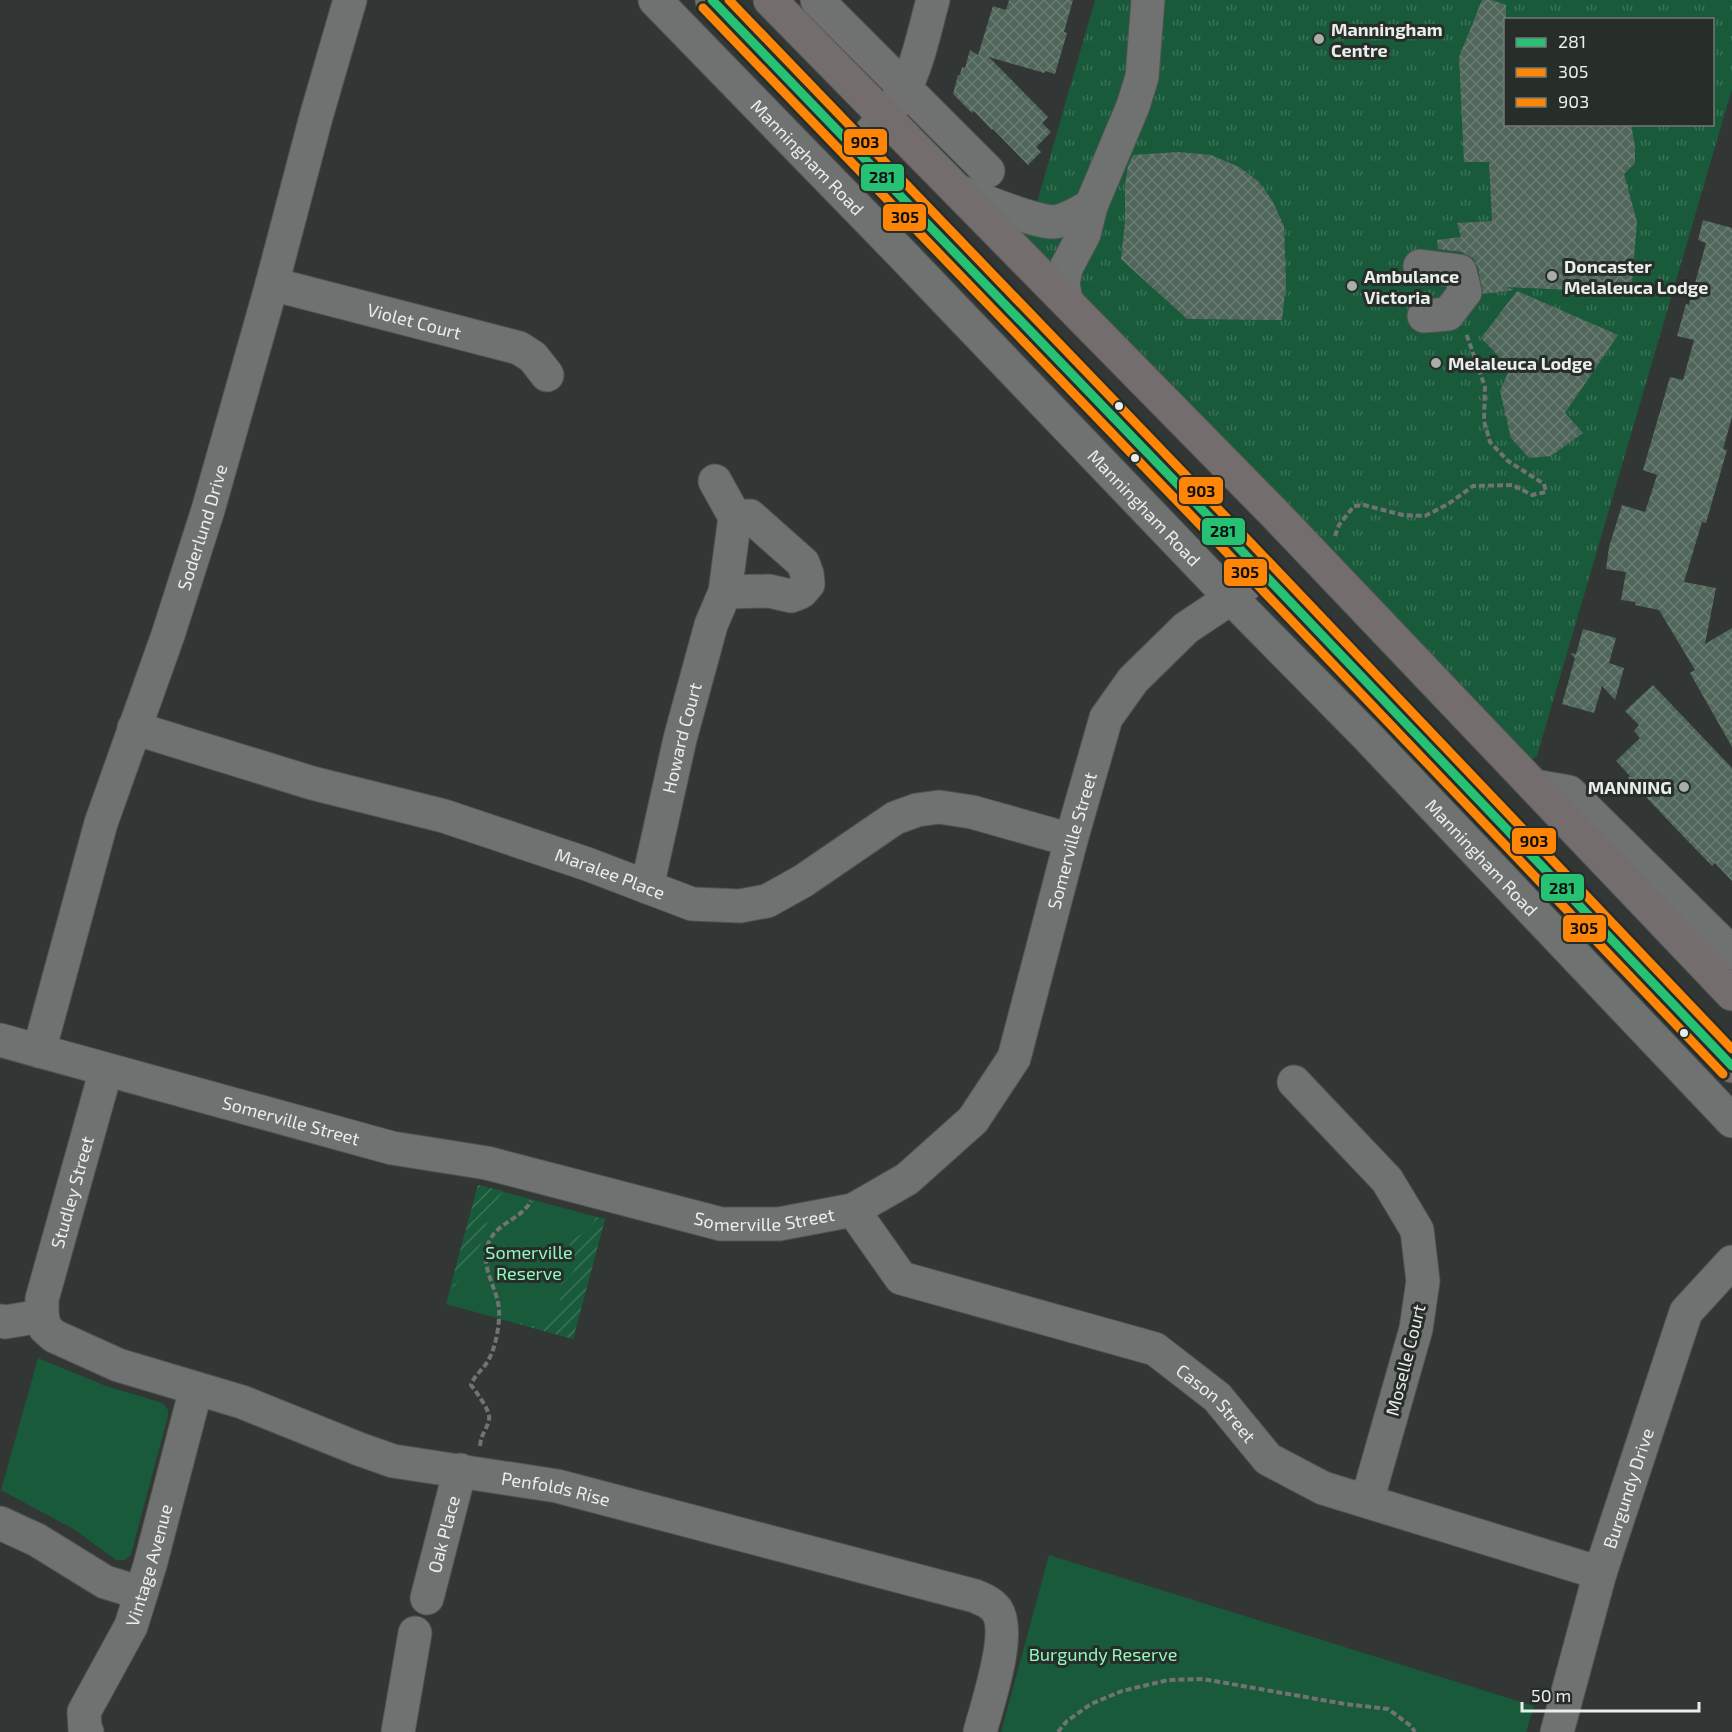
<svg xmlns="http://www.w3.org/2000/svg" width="1732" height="1732" viewBox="0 0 1732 1732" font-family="'Exo 2',sans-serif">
	<defs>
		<pattern id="grass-tufts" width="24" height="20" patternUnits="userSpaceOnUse" patternTransform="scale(1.5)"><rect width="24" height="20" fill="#195a3b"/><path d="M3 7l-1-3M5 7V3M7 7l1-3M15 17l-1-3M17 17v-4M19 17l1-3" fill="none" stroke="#3b7258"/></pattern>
		<pattern id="garden-furrows" width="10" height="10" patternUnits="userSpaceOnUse" patternTransform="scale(1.5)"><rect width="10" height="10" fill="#195a3b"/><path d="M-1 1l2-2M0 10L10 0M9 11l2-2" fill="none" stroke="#3b7258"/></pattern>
		<pattern id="building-cross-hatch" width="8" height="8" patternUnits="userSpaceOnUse" patternTransform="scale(1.5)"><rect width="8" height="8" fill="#50665a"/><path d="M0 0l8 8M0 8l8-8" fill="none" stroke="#697c72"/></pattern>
	</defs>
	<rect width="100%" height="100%" fill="#323634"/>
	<!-- grass -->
	<path fill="url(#grass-tufts)" fill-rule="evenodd" d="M1095,0H1732V89L1537,756L1518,769L1015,249L1033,216ZM1506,20H1712V124H1506Z"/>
	<!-- park -->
	<g fill="#195a3b">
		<polygon points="478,1185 605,1219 573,1339 446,1304"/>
		<polygon points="38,1358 106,1386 163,1403 168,1410 168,1416 131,1554 125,1560 116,1560 75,1530 1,1490"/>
		<polygon points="1049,1555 1534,1706 1526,1732 1001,1732"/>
	</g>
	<!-- garden -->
	<g fill="url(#garden-furrows)">
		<path d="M478,1185L503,1191C493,1206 483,1215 489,1233C479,1243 474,1258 467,1271C464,1276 458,1279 455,1286L450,1288Z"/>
		<path d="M596,1217L605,1219L573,1339L511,1322C520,1322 526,1325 535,1326C540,1327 544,1325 548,1322C562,1311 560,1299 561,1283C581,1271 578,1258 568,1241C581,1236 591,1229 596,1217Z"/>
	</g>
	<!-- building -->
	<g fill="url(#building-cross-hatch)">
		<polygon points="1009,0 1073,0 1064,32 1067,33 1055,74 1045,71 1044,73 989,57 1048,117 1042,123 1051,132 1036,147 1041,152 1028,165 993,129 992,130 974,111 972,113 953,94 958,75 960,75 962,67 965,68 970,50 978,55 993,6 1006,10"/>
		<polygon points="1482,0 1492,0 1506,5 1506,124 1631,124 1635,146 1635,163 1624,174 1637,222 1631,293 1507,287 1514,290 1483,294 1478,267 1473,258 1462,252 1438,249 1437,240 1461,237 1457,223 1492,221 1489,162 1464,162 1459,57"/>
		<polygon points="1178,152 1211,155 1239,167 1258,181 1272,200 1284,226 1286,284 1282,320 1187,319 1121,259 1125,222 1125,185 1128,166 1133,155"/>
		<polygon points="1703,220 1732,228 1732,417 1723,449 1727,450 1706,523 1702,522 1684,582 1716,588 1705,644 1732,628 1732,747 1690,673 1695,670 1659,610 1635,605 1636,602 1621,600 1626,572 1606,569 1609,547 1622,505 1645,512 1657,475 1643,470 1670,377 1683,380 1694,340 1677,336 1686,304 1689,305 1706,243 1698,240"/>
		<polygon points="1517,291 1618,335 1565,413 1583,433 1551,456 1529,458 1511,438 1500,391 1510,368 1481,338"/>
		<polygon points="1583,629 1616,638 1609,663 1624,668 1615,700 1602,686 1594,713 1562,704 1575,658 1570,653 1576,654"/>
		<polygon points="1653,685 1732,768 1732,881 1715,863 1712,866 1682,835 1628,778 1630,776 1616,761 1640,738 1634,731 1639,725 1625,711"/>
	</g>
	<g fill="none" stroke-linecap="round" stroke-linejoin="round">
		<defs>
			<g id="minor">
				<path id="s1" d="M655,0L900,252L1231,598L1366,735L1732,1121"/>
				<polyline points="817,0 988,171"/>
				<path d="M857,149C873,130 891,111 904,90C918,65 925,28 933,0"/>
				<path d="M958,191C982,200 1028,220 1052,222C1064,222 1079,212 1091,206"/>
				<polyline points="1420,266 1460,271 1465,292 1448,314 1424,316"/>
				<path id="s2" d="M272,284L519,348L533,357L547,375"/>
				<polyline points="1066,300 1063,284 1066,268 1084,234 1091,206 1133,106 1142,77 1148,0"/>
				<polyline points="725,592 769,591 791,596 801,592 808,584 807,574 803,563 750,516 735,517"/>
				<path id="s3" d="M134,728L312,783L444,816L587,864L692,904L740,906L767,901L803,881L895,818L917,810L939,807L972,812L1071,840"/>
				<polyline points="1534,786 1569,792 1732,953"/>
				<path id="s4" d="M647,887L680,739L711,625L725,592L735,517L715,481"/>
				<path id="s5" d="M0,1040L392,1148L487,1163L721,1224H779L853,1210L907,1179L973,1120L1014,1058L1071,840L1106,718L1133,680L1186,628L1231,598L1260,572"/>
				<path id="s6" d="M39,1051L101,823L168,635L208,510L272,284L316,117L350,0"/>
				<polyline points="1294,1082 1387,1180 1417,1230 1423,1281 1416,1329 1367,1501"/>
				<path id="s7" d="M853,1210L901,1278L1155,1349L1217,1397L1268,1459L1323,1488L1600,1573"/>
				<path id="s8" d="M42,1316V1299L106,1070"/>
				<path id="s9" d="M0,1321L5,1322L42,1316L45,1328L54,1336L118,1365L242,1402L359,1449L393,1461L557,1486L975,1596C982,1599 990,1602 995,1608C1014,1629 987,1705 980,1732"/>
				<polyline points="0,1523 37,1540 105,1582 141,1593"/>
				<path id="s10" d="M427,1598L460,1470"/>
				<path id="s11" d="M87,1732L85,1729L84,1712L131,1626L150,1565L196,1389"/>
				<polyline points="398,1732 415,1633"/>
				<path id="s12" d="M1557,1732L1600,1573L1686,1312L1732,1262"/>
			</g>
			<g id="major">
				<polyline points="712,0 1239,548 1260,572 1732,1066"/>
				<polyline points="770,0 1275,514 1732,994"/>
			</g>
		</defs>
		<!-- minor casing -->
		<use href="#minor" stroke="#505451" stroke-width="35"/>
		<!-- major casing -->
		<use href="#major" stroke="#505451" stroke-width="35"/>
		<!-- path -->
		<g stroke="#717372" stroke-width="4" stroke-dasharray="6 3" stroke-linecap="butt">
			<polyline points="1335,536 1339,525 1354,506 1364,505 1403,515 1425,516 1448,504 1473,486 1513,485 1532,495 1546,492 1544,484 1508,461 1490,442 1484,421 1485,387 1466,333"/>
			<path d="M480,1446C481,1433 488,1428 489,1419C491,1411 476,1392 471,1385C475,1374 484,1369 489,1359C496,1346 500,1323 499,1309C497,1286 476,1262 491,1238C500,1222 521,1219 531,1201"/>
			<polyline points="1058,1732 1067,1721 1091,1704 1122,1691 1168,1680 1203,1679 1345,1704 1388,1709 1411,1726 1415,1732"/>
		</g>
		<!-- minor -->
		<use href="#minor" stroke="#6f7270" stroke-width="33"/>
		<!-- major -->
		<use href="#major" stroke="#736d6d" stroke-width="33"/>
		<defs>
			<polyline id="bus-1" points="712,0 1239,548 1732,1066"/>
			<polyline id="bus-2" points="703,8 1230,556 1723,1074"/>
			<polyline id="bus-3" points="729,0 1248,540 1732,1049"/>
		</defs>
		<!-- bus-1 casing -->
		<use href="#bus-1" stroke="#272d29" stroke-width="14"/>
		<!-- bus-2 casing -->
		<use href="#bus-2" stroke="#272d29" stroke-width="14"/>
		<!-- bus-3 casing -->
		<use href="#bus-3" stroke="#272d29" stroke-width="14"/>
		<!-- bus-1 -->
		<use href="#bus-1" stroke="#26c172" stroke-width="9"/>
		<!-- bus-2 -->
		<use href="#bus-2" stroke="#ff8506" stroke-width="9"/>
		<!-- bus-3 -->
		<use href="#bus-3" stroke="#ff8506" stroke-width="9"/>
	</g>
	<!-- markers -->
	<g fill="#aaaeab" stroke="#272d29" stroke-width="2">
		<circle cx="1319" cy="39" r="6"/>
		<circle cx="1552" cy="276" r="6"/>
		<circle cx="1352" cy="286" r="6"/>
		<circle cx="1436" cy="363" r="6"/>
		<circle cx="1684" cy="787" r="6"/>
	</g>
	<g fill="#eaeeeb" stroke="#272d29" stroke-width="2">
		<circle cx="1119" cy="406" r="5"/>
		<circle cx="1135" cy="458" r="5"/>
		<circle cx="1684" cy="1033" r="5"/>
	</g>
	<g text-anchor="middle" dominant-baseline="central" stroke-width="6" stroke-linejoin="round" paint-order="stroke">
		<!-- poi labels -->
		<g font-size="18" font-weight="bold" fill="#eaeeeb" stroke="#272d29" text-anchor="start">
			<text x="1331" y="29">Manningham<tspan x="1331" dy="21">Centre</tspan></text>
			<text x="1564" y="266">Doncaster<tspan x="1564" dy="21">Melaleuca Lodge</tspan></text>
			<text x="1364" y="276">Ambulance<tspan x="1364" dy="21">Victoria</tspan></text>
			<text x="1448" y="363">Melaleuca Lodge</text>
			<text x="1672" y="787" text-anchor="end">MANNING</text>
		</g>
		<!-- street labels -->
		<g font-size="18" fill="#eaeeeb" stroke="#272d29">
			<text stroke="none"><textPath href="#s1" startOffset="219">Manningham Road</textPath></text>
			<text stroke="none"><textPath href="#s2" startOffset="147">Violet Court</textPath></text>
			<text stroke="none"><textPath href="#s1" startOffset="705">Manningham Road</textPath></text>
			<text stroke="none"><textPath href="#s6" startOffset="549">Soderlund Drive</textPath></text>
			<text stroke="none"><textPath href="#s4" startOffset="153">Howard Court</textPath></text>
			<text stroke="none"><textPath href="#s5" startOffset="1328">Somerville Street</textPath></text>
			<text stroke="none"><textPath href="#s1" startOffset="1191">Manningham Road</textPath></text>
			<text stroke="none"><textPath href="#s3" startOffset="498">Maralee Place</textPath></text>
			<text stroke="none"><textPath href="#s5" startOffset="302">Somerville Street</textPath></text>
			<text stroke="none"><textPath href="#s8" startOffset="128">Studley Street</textPath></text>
			<text stroke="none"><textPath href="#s5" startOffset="788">Somerville Street</textPath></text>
			<text transform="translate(1405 1360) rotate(-76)">Moselle Court</text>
			<text stroke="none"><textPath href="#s7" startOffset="429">Cason Street</textPath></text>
			<text stroke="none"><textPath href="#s12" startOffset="254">Burgundy Drive</textPath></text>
			<text stroke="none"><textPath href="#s9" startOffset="594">Penfolds Rise</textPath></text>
			<text stroke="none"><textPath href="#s10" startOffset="66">Oak Place</textPath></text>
			<text stroke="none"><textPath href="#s11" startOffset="182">Vintage Avenue</textPath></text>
		</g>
		<!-- park labels -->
		<g font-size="18" fill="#92fabe" stroke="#272d29">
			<text x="529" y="1252">Somerville<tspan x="529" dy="21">Reserve</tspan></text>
			<text x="1103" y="1654">Burgundy Reserve</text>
		</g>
	</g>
	<g stroke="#272d29" stroke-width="2">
		<rect x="843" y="128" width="45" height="28" rx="6" fill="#ff8506"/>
		<rect x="860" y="163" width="45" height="29" rx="6" fill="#26c172"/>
		<rect x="882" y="203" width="45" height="29" rx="6" fill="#ff8506"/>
		<rect x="1178" y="476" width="46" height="29" rx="6" fill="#ff8506"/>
		<rect x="1201" y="517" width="45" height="29" rx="6" fill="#26c172"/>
		<rect x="1223" y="558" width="45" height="29" rx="6" fill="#ff8506"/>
		<rect x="1511" y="827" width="46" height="28" rx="6" fill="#ff8506"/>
		<rect x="1540" y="873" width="45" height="29" rx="6" fill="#26c172"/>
		<rect x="1562" y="914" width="45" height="29" rx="6" fill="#ff8506"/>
	</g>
	<g font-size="16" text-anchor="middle" font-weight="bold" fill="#111">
		<text x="865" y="148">903</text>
		<text x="882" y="183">281</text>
		<text x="905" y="223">305</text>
		<text x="1201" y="497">903</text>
		<text x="1223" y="537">281</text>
		<text x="1245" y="578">305</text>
		<text x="1534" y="847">903</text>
		<text x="1562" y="894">281</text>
		<text x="1584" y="934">305</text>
	</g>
	<!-- legend -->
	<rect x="1504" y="18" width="210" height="108" fill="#272d29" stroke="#757a77" stroke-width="1.5"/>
	<rect x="1516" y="38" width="30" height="9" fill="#26c172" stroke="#757a77" stroke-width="1.5"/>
	<text x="1558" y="48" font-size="18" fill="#eaeeeb">281</text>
	<rect x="1516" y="68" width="30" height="9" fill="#ff8506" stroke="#757a77" stroke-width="1.5"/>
	<text x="1558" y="78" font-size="18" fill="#eaeeeb">305</text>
	<rect x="1516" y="98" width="30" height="9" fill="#ff8506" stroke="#757a77" stroke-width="1.5"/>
	<text x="1558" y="108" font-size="18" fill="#eaeeeb">903</text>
	<!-- scale -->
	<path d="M1522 1702v9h177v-9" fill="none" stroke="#eaeeeb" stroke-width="3"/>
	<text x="1531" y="1702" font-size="18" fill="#eaeeeb" stroke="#272d29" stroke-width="4.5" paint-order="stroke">50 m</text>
</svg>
